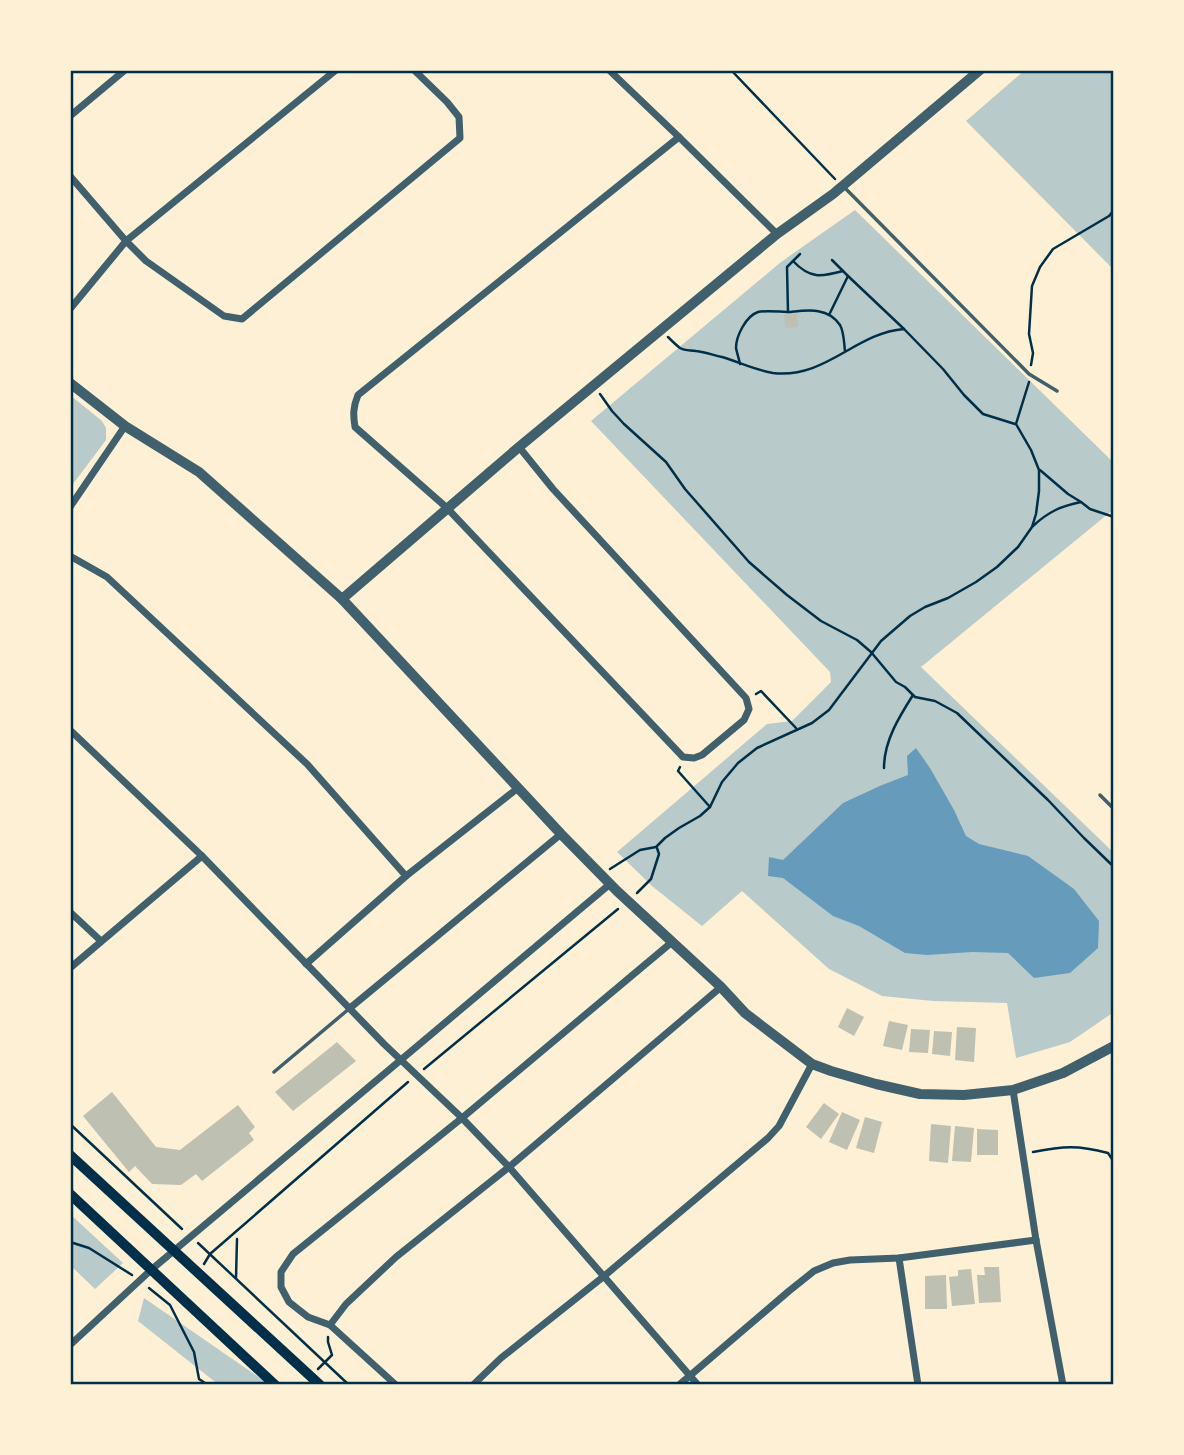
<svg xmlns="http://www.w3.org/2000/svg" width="1184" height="1455" viewBox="0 0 1184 1455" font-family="Georgia,serif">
	<rect width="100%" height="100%" fill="#fdf0d5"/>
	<!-- green -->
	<g fill="#b9caca">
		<polygon points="1025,70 1114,70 1114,270 966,121"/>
		<polygon points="855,210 1114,463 1114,509 921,667 1114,853 1114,1012 1070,1042 1016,1058 1007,1003 933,1001 882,996 829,969 742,891 702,926 652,886 617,852 767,724 792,721 831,682 830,672 591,421 781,262"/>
		<polygon points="70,395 102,421 106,428 106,440 70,488"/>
		<polygon points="70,1214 123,1263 95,1289 70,1265"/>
		<polygon points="144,1298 270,1385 219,1385 138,1321"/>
	</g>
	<!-- water -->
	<polygon fill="#669bbc" points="916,748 930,768 954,810 966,836 979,844 1028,856 1074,889 1099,921 1098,948 1070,973 1034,978 1008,953 972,952 927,955 905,953 859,926 833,916 783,878 768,876 769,857 783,860 843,803 882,785 908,775 907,756"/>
	<!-- building -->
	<g fill="#bec0b2">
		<polygon points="797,314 798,327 785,328 784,315"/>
		<polygon points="847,1008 864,1017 854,1036 838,1027"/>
		<polygon points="889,1021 908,1025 902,1050 883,1046"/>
		<polygon points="957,1027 976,1028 974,1062 955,1060"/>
		<polygon points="911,1029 930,1030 928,1053 909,1052"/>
		<polygon points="934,1031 952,1032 950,1056 932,1054"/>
		<polygon points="337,1042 356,1061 293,1111 275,1092"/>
		<polygon points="112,1092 156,1147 180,1150 238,1105 255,1127 249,1133 254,1140 202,1181 196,1174 181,1185 152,1184 135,1166 129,1172 83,1116"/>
		<polygon points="824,1103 839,1114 821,1139 806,1127"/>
		<polygon points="842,1112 860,1120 847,1150 829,1142"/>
		<polygon points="865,1117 882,1122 874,1153 856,1148"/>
		<polygon points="931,1124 951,1126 948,1163 929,1161"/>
		<polygon points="955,1126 974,1128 971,1162 952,1161"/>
		<polygon points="977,1129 998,1130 998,1155 977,1155"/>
		<polygon points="984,1267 999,1267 1001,1302 979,1303 977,1275 985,1275"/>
		<polygon points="971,1269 975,1304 952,1306 949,1277 958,1276 958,1270"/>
		<polygon points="946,1275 947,1309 925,1309 925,1276"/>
	</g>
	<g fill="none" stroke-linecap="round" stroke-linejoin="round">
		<!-- path -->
		<g stroke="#003049" stroke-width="2.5">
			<polyline points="731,70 835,179"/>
			<path d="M793,261C810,279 821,277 843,271"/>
			<polyline points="848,276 904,329"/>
			<polyline points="788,312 787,267 800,254"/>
			<polyline points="829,315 848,276 832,260"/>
			<path d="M668,337C672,341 676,345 680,348C685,351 690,350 696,351C705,352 713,355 722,357C739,362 755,370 773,373C826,379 855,333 904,329L943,369L964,395L983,414L1015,424"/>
			<path d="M740,364C739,359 737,353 736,348C736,336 746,316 758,312C765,310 781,312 790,312C808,310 828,307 840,325C844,332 844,343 845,351"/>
			<polyline points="1031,365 1033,353 1029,334 1032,286 1040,267 1053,249 1109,216 1114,210"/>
			<polyline points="600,394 612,411 624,424 666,462 685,489 749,562 787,595 821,621 857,640 871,652 896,682 905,687 915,697 935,701 957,713 1048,800 1084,838 1114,867"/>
			<polyline points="1040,470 1068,494 1081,502"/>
			<path d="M1033,526C1048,512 1061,506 1081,502L1090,509L1114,517"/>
			<polyline points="756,694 761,691 796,728"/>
			<polyline points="680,767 678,771 710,807"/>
			<path d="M884,768C884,741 899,717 913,695"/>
			<polyline points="610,869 640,850 656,847 665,838 679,828 700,816 710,807 722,782 738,763 757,748 812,723 829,710 881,641 910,616 925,607 948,598 976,582 997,567 1018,547 1032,527 1036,514 1039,491 1039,470 1031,450 1016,424 1029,382"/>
			<polyline points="637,893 651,879 659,854 657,848"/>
			<polyline points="424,1069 618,909"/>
			<polyline points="70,1124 182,1229"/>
			<path d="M1033,1152C1063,1146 1078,1145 1108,1153L1114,1162"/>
			<polyline points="70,1242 89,1248 132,1275"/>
			<polyline points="198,1243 349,1385"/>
			<polyline points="204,1264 210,1254 408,1082"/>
			<polyline points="236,1278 237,1239"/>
			<polyline points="149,1288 170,1305 194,1352 199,1379 208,1385"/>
			<polyline points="318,1369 332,1355 328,1342 328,1337"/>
		</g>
		<!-- service -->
		<g stroke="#3f606c" stroke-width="3.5">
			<polyline points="844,187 1029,374 1057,391"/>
			<polyline points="1100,795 1114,809"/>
			<polyline points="274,1072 350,1008"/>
		</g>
		<!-- minor -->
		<g stroke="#3f606c" stroke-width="7">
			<polyline points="609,70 679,137 777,234"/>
			<polyline points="70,116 125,70"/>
			<polyline points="70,176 126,241 146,261 224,316 242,319 460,138 459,117 447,102 414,70"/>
			<polyline points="70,309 126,241 336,70"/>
			<path d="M519,447L553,489L746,698L749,709L744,720L702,755L694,758L683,757L447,508L355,427C353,415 353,407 358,395L679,137"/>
			<polyline points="70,507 125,426"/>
			<polyline points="70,556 107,577 307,764 406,876"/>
			<polyline points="70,730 202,856 384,1044 462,1118 509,1167 698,1385"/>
			<polyline points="70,912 101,941"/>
			<polyline points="306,964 406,876 518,788"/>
			<polyline points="70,968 202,856"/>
			<polyline points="350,1008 561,834"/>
			<polyline points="1013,1090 1036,1240 1063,1385"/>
			<polyline points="899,1258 918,1385"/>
			<polyline points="330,1325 346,1304 396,1257 509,1167 721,987"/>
			<polyline points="70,1345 151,1270 610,884"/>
			<polyline points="396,1385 330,1325 308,1317 289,1302 281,1287 281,1272 293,1254 462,1118 672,942"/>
			<polyline points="473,1385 501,1358 603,1277 768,1138 779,1126 812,1064"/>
			<polyline points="679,1385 789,1291 814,1271 833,1263 850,1260 899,1258 1036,1240"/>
		</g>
		<!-- tertiary -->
		<g stroke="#3f606c" stroke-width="10">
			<polyline points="70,383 125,426 199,472 342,599 561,834 617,891 721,987 745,1013 812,1064 831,1071 876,1084 920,1094 964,1095 1013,1090 1063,1073 1114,1046"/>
			<polyline points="342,599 519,447 777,234 833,194 980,70"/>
		</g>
		<!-- secondary -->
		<g stroke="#003049" stroke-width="10">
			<polyline points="70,1155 320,1385"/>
			<polyline points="70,1194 275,1385"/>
		</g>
	</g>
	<!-- border -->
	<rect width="1184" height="1455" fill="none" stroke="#fdf0d5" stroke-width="144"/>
	<rect x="72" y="72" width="1040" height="1311" fill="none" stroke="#003049" stroke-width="2.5"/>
</svg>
